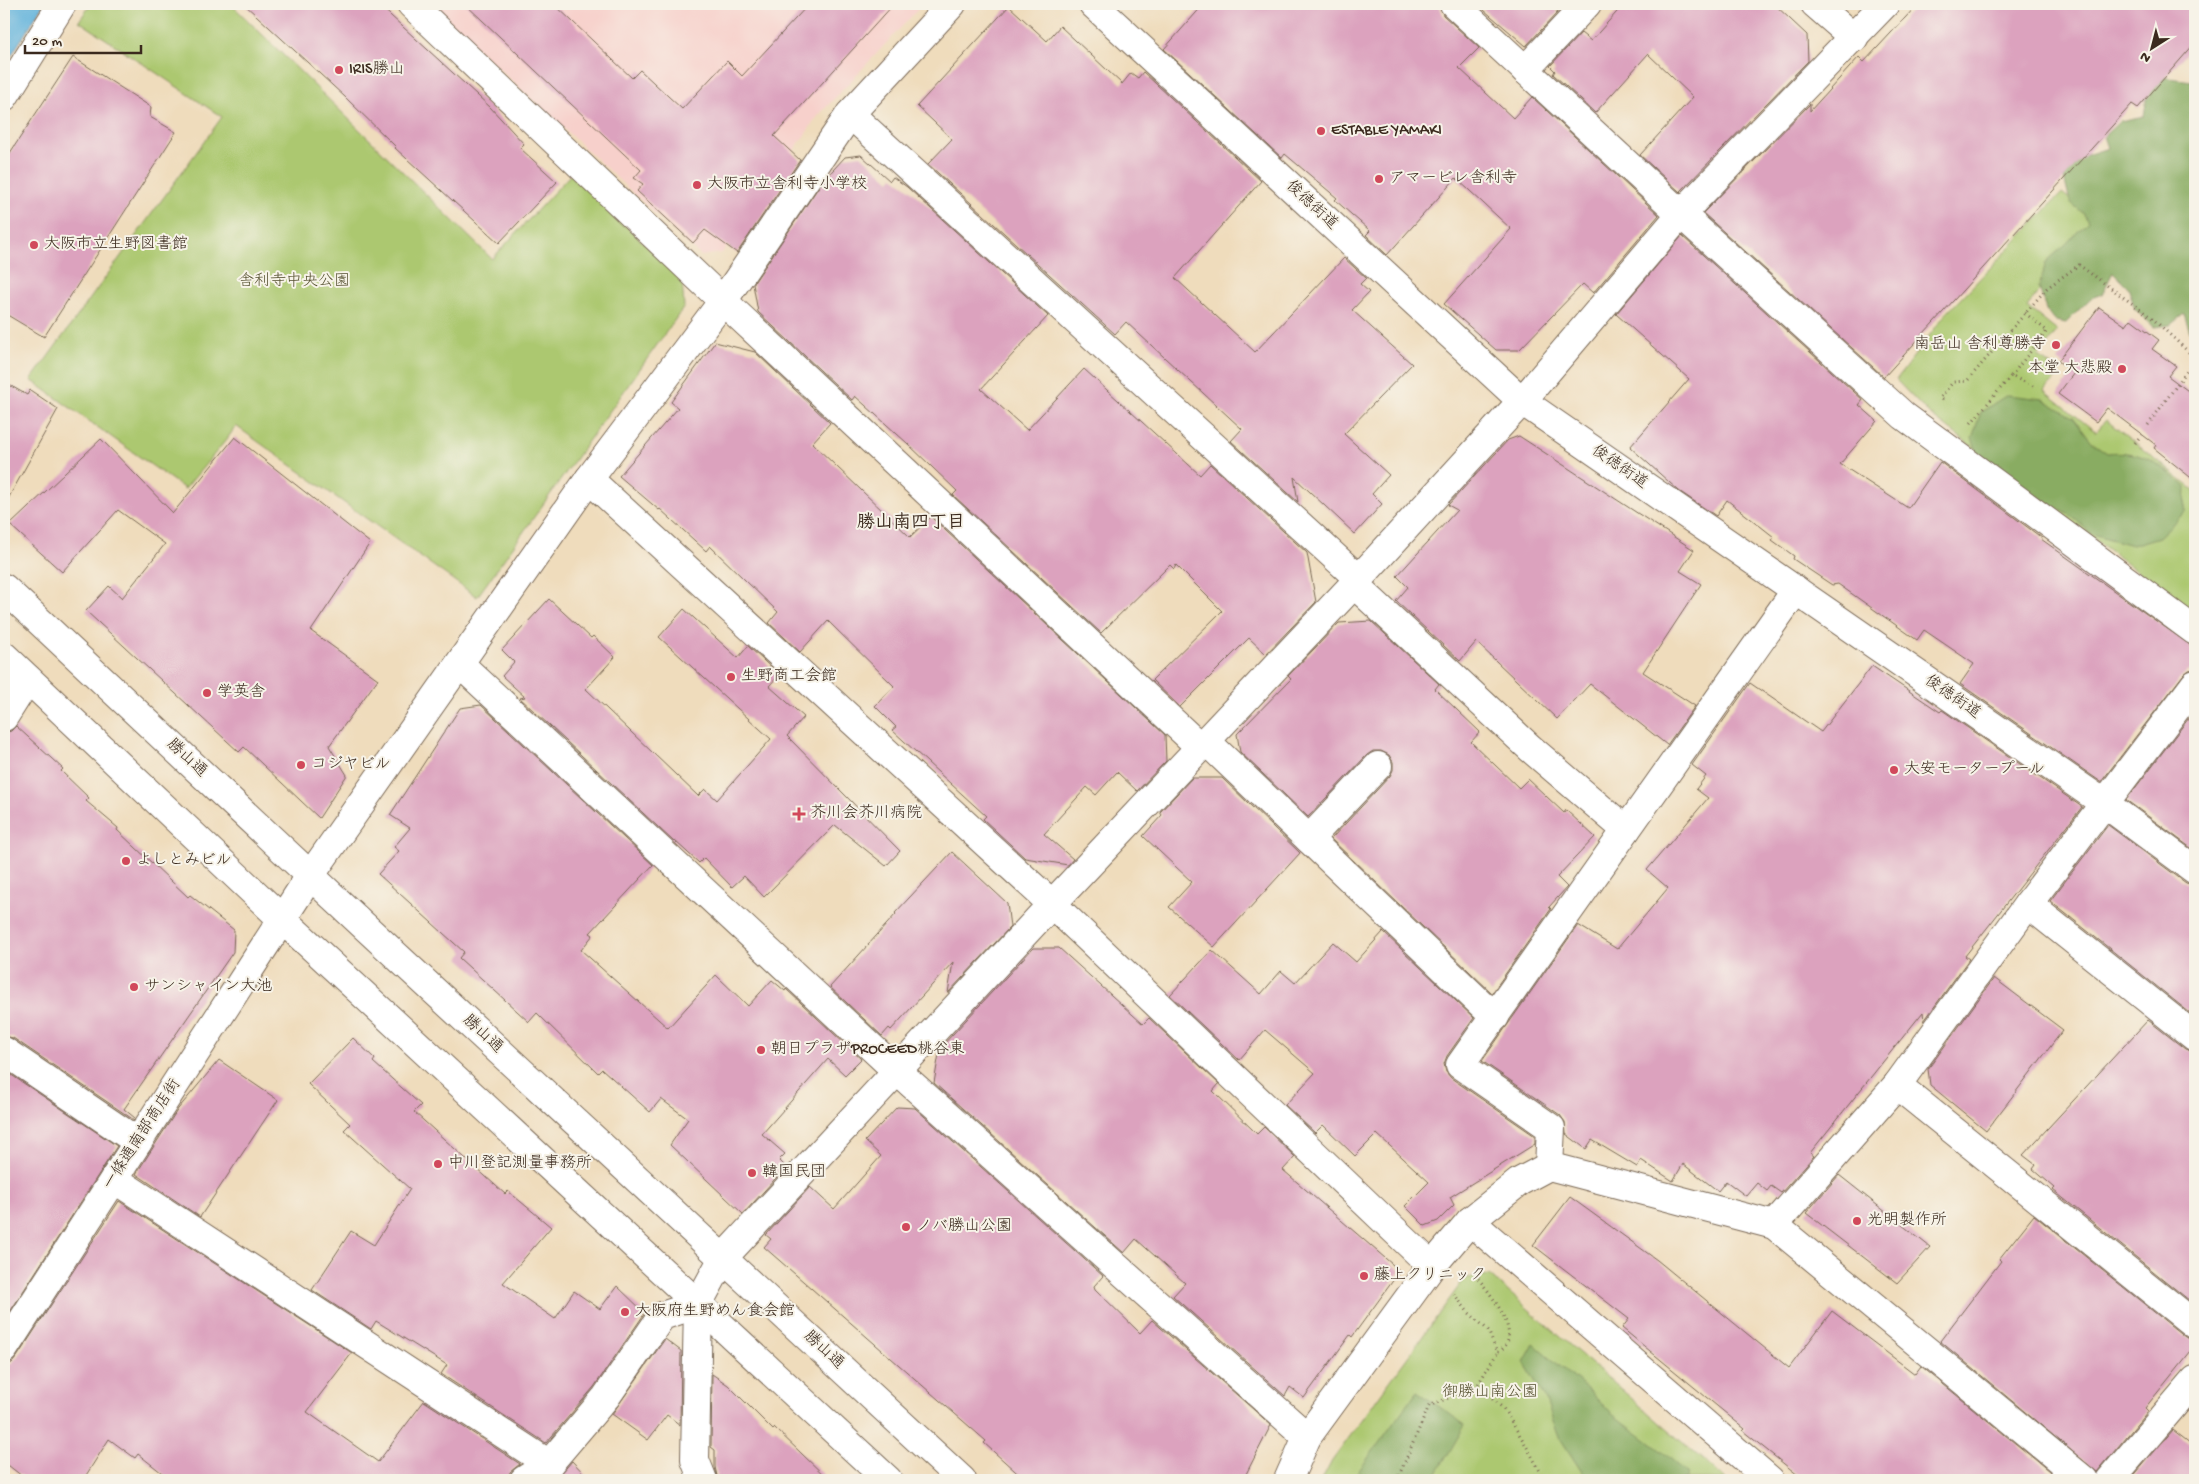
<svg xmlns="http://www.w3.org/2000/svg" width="2199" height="1484" viewBox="0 0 2199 1484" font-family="'Gochi Hand','Klee One',sans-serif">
	<rect width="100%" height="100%" fill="#f7f3e8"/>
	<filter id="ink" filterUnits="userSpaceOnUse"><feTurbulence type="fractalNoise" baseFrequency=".02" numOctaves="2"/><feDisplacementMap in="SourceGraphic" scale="10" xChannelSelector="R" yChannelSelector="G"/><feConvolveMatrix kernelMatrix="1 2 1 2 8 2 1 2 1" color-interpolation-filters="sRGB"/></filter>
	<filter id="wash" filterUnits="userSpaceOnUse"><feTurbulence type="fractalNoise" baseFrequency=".0096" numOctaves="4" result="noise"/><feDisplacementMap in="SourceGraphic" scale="20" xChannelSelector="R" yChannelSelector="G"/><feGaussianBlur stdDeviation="1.12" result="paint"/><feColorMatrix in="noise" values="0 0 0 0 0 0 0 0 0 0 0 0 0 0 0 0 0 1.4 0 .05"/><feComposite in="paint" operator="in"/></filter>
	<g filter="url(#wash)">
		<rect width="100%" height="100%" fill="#efdcbc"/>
		<!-- built -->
		<polygon fill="#f7d0cb" points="429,4 923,4 818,116 722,253 701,256"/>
		<!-- green -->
		<g fill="#acc86f" stroke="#747946">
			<polygon points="91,4 231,4 492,259 571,174 682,279 684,307 477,597 236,426 227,439 185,489 31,380 222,117 79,21"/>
			<polygon points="2062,193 2096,219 2027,307 2057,331 2038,356 2060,373 2045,391 2096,432 2106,420 2195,491 2195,615 1928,413 1896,380 1944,316"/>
			<polygon points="1489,1275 1726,1480 1322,1480 1332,1461 1465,1278"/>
		</g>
		<!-- forest -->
		<g fill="#89ac62" stroke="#626b40">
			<polygon points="2162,77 2192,81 2195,87 2195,347 2184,314 2170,325 2154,327 2135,309 2128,287 2113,272 2102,294 2091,298 2066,323 2055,321 2046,310 2039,287 2046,262 2065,245 2088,221 2083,213 2070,202 2063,174 2074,159 2108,148 2104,136 2120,121 2144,116 2149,84"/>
			<path d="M2007,395L2043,399L2074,418L2093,443L2107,453C2143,449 2160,465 2186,487L2185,512L2159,537L2132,545L2092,534L2070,515L2046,502L2013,488L1981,464L1972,438L1981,412Z"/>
			<polygon points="1534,1344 1588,1390 1612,1414 1664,1453 1688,1474 1686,1480 1587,1480 1558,1435 1546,1400 1524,1362"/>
			<polygon points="1417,1391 1465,1425 1433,1480 1352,1480"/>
		</g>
		<!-- water -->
		<polygon fill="#61b2dc" stroke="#4e6e7d" points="4,4 44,4 4,67"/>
		<g id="blocks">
			<!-- building -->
			<g fill="#dca2be">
				<polygon points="244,4 378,4 490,107 524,144 520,148 557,182 499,243 395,148 396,147 345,97"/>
				<polygon points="465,4 554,4 632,78 640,70 682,109 727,61 742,76 809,4 894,4 774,136 800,160 737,253 705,230 693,243 637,191 643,184 634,178 641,170"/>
				<polygon points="1204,4 1439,4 1443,15 1479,48 1459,68 1513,118 1532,97 1659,215 1593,293 1583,284 1519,350 1496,350 1444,304 1511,229 1456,178 1387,255 1366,235 1370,231 1368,229 1335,200 1337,198 1285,154 1282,158 1164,49"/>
				<polygon points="1477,4 1549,4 1558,12 1526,46"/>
				<polygon points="1624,4 1774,4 1807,35 1808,61 1680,192 1640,155 1693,97 1648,54 1595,113 1553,74 1555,71 1550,66 1581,33 1591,41"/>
				<polygon points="1918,4 2195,4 2195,43 2138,108 2132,104 1884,377 1703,213 1810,104 1810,111 1859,57 1864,62"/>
				<polygon points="1009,6 1047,41 1060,26 1122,84 1131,73 1138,78 1143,72 1261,181 1175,278 1255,352 1344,258 1366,278 1360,284 1369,292 1352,310 1412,364 1344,434 1389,475 1372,494 1382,504 1355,534 1294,477 1298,502 1231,441 1242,429 1126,322 1115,334 928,164 952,139 917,106"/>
				<polygon points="73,57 151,107 150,117 176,132 44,337 4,313 4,162"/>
				<polygon points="861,155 890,181 893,177 907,187 1048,316 981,389 1027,430 1084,369 1200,475 1210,464 1307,553 1316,602 1266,654 1249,638 1180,707 1152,680 1222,611 1176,565 1174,569 1170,565 1101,633 953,495 957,491 907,443 855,396 852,400 758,312 753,284 822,182 845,157"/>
				<polygon points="1682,236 1863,400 1859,405 1877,421 1840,464 1908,508 1940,462 2042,538 2041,539 2190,645 2195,669 2189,670 2183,675 2101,782 1960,684 1974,664 1924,630 1917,640 1838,584 1832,585 1793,559 1794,556 1772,540 1774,537 1727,500 1716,516 1679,491 1630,447 1689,379 1616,314"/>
				<polygon points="2099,307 2126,326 2131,319 2159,340 2152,349 2176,366 2168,376 2195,396 2195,481 2154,448 2156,445 2107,408 2096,422 2058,394 2074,373 2058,361"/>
				<polygon points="715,342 755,352 830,423 812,443 910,537 931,517 1165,735 1166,761 1137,791 1117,772 1096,795 1087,787 1044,834 1073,859 1068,865 1025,858 983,819 986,816 892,730 896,727 875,706 894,686 828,621 800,652 769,623 778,612 710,546 706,551 660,509 659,510 619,476 678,408 671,402"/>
				<polygon points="4,382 27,395 30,390 58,409 4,506"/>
				<polygon points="1519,436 1694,550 1680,571 1701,584 1643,672 1695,706 1667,745 1590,684 1557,719 1476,642 1460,661 1396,601 1408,587 1397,576 1457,510 1448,505 1508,440"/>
				<polygon points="235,437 370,543 311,631 378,679 329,746 347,775 319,818 244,747 239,752 86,611 109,586 122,598 165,544 118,510 62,572 10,525 101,439 173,513"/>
				<polygon points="549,599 591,638 593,636 615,657 586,689 698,796 705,789 717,800 771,739 659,637 684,609 738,658 748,646 779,675 769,686 804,717 787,736 900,851 886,866 835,825 764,897 744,876 732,887 704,858 699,863 675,841 674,842 520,698 525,697 502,676 514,662 502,650"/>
				<polygon points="1371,621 1439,684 1435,689 1480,732 1471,742 1519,788 1528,779 1564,813 1566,810 1595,837 1557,877 1567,887 1549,907 1551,909 1492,993 1331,839 1390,776 1393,770 1393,762 1389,755 1381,751 1373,751 1367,755 1308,817 1240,752 1237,734 1291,679 1288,676 1339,623"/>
				<polygon points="1872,666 1940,712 1942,710 2082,807 1965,956 1969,959 1924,1021 1923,1012 1810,1153 1814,1156 1781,1193 1771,1186 1767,1191 1757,1183 1746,1196 1726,1181 1718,1191 1683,1164 1673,1181 1641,1160 1637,1167 1592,1140 1586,1149 1566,1134 1565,1122 1560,1115 1482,1061 1578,925 1617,949 1668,888 1647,870 1708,798 1696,789 1706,776 1692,765 1750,683 1821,732"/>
				<polygon points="481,705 653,865 590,933 593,935 581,950 668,1028 716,975 748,1006 772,980 785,991 786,989 861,1059 845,1075 828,1059 762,1134 785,1154 779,1160 786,1167 743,1214 670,1145 688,1119 661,1099 650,1112 602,1069 598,1073 537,1013 529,1022 459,958 464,952 378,874 399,851 394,847 410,828 390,815 460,708"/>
				<polygon points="2195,710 2195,851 2126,800"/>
				<polygon points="16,726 63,769 61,771 89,798 86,801 118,828 117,830 188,897 190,895 234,930 233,952 124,1109 135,1118 134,1120 13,1038 4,1036 4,733 11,731"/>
				<polygon points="1192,778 1222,778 1300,853 1214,947 1169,907 1192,882 1143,836 1162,815 1160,812"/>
				<polygon points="2108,825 2186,883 2195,885 2195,1017 2050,901"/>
				<polygon points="952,852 1007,903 1010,927 948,993 953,962 891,1030 889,1028 882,1036 830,987 896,914 895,913"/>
				<polygon points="1383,932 1474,1018 1447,1056 1444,1064 1446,1072 1451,1078 1535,1136 1535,1144 1450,1197 1454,1205 1438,1221 1425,1226 1405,1206 1429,1182 1377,1134 1355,1156 1323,1125 1315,1133 1285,1105 1315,1073 1265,1030 1239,1060 1170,995 1212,950 1261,994 1281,971 1295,983 1333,942 1356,962"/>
				<polygon points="1033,948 1059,948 1143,1024 1149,1018 1219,1084 1213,1091 1257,1134 1264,1127 1295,1157 1283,1170 1400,1271 1352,1337 1350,1335 1304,1398 1290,1387 1285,1396 1173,1296 1185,1283 1136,1239 1124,1253 934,1083 940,1048"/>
				<polygon points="1994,978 2063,1030 1986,1131 1930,1085 1928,1069"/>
				<polygon points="2148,1020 2185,1049 2195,1052 2195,1305 2053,1190 2055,1188 2033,1169 2036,1165 2023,1155"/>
				<polygon points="353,1038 375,1059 373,1062 421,1105 414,1112 505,1194 508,1191 551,1227 503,1283 555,1319 574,1291 600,1309 617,1286 645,1313 594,1387 546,1443 441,1374 447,1365 376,1321 371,1329 312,1290 351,1231 374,1245 410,1189 344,1130 350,1124 308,1084"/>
				<polygon points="219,1060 278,1100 200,1217 136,1174 178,1109"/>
				<polygon points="4,1070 117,1146 4,1321"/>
				<polygon points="897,1107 915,1108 1103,1276 1094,1286 1095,1289 1140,1333 1152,1320 1271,1425 1243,1480 1025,1480 984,1443 986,1441 764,1247 771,1239 766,1235 810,1187 834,1209 881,1156 865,1141"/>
				<polygon points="1839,1175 1930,1247 1897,1283 1806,1213"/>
				<polygon points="1570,1197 1657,1260 1789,1368 1832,1311 1915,1374 1921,1366 2060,1480 1804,1480 1743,1431 1745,1429 1622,1328 1629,1319 1533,1245"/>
				<polygon points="119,1201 352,1353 307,1412 378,1462 424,1401 520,1464 510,1472 508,1480 171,1480 138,1454 135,1458 109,1439 83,1480 27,1480 4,1462 4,1365 12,1363 17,1357"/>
				<polygon points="2034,1215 2185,1337 2195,1340 2195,1346 2145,1408 2148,1411 2097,1472 1940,1341 2001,1261 1999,1259"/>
				<polygon points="665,1339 681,1351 680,1425 667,1415 648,1440 612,1414"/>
				<polygon points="712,1374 728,1385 773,1430 775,1428 829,1480 718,1480 715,1467 715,1450 711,1447"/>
				<polygon points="2173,1430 2195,1447 2195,1480 2130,1480"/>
				<polygon points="572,1461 590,1480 553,1480 561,1474"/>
			</g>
		</g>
	</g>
	<g filter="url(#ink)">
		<use href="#blocks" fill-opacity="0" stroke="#7a6855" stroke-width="1"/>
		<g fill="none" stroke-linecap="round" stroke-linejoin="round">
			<defs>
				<g id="minor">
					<polyline points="411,4 723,301 1200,747"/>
					<polyline points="1093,4 1522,401 2104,803 2195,870"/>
					<polyline points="1454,4 1681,214 1904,416 2195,631"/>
					<polyline points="1815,4 1854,38"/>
					<polyline points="1525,70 1587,4"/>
					<polyline points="4,97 62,4"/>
					<polyline points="850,114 1359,579"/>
					<polyline points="589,479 1052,904 1432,1266"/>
					<polyline points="1354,584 1530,748 1626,830"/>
					<polyline points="460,664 897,1071 1307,1437"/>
					<polyline points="4,717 28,679"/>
					<polyline points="1206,741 1495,1017"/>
					<polyline points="1309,839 1378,766"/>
					<polyline points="2028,904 2195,1037"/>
					<polyline points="4,1051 138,1142"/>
					<polyline points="1897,1085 2195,1325"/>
					<polyline points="1549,1166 1551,1128 1460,1065 1796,590"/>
					<polyline points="114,1179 549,1464"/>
					<polyline points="1470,1221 1770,1480"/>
					<polyline points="1774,1225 1897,1085 2028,904 2195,684"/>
					<polyline points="4,1349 310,876 589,479 723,301 850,114 952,4"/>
					<polyline points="524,1480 549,1464 606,1397 662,1316 698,1304"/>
					<polyline points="703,1480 695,1460 698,1304 723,1258 1052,904 1354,584 1522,401 1681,214 1885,4"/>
					<polyline points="1288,1480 1307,1437 1432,1266 1470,1221 1519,1182 1549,1166 1774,1225 2084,1480"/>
					<polyline points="2110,1480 2195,1380"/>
				</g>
				<g id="major">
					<polyline points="4,588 361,923 962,1480"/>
					<polyline points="4,656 283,920 888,1480"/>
				</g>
			</defs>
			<!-- minor casing -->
			<use href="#minor" stroke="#7a6855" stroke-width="30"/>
			<!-- major casing -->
			<use href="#major" stroke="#7a6855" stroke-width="30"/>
			<!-- path -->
			<g stroke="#7a6855" stroke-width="3" stroke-dasharray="1 4" stroke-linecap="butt">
				<polyline points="2011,376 2047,331 2025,313"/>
				<polyline points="1943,400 1940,398 1953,382 1967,381 2047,288 2079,265 2152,318 2195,358"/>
				<polyline points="1971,423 2011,376 2033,386"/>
				<polyline points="2148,425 2195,360"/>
				<polyline points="2135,443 2142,434"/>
				<path d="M1479,1275L1477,1277C1489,1292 1517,1326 1506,1345C1504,1348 1500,1351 1497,1353"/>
				<polyline points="1477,1386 1503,1408 1524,1442 1545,1480"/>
				<polyline points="1397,1480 1429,1406 1477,1386 1497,1353 1488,1330 1468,1312 1454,1294"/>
			</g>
			<!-- minor -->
			<use href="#minor" stroke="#fff" stroke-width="28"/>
			<!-- major -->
			<use href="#major" stroke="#fff" stroke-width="28"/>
		</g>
	</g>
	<!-- markers -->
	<g fill="#d1495b" stroke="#f7f3e8" stroke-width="2">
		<circle cx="339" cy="70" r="5"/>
		<circle cx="1321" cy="131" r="5"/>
		<circle cx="1379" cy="179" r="5"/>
		<circle cx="697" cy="185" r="5"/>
		<circle cx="34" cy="245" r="5"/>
		<circle cx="2056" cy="345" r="5"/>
		<circle cx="2122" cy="369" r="5"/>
		<circle cx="731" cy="677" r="5"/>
		<circle cx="207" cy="693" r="5"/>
		<circle cx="301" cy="765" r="5"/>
		<circle cx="1894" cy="770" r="5"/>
		<path d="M796.5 806.5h5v5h5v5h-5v5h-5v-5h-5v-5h5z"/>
		<circle cx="126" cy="861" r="5"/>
		<circle cx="134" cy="987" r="5"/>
		<circle cx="761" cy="1050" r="5"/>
		<circle cx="438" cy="1164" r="5"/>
		<circle cx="752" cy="1173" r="5"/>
		<circle cx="1857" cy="1221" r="5"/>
		<circle cx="906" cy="1227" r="5"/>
		<circle cx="1364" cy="1276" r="5"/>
		<circle cx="625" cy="1312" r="5"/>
	</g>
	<g text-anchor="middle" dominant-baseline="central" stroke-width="4" stroke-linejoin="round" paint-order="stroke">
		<!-- poi labels -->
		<g font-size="16" fill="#3b2a1e" stroke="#f7f3e8" text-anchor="start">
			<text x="349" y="70">IRIS勝山</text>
			<text x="1331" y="131">ESTABLE YAMAKI</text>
			<text x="1389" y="179">アマービレ舎利寺</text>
			<text x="707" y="185">大阪市立舎利寺小学校</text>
			<text x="44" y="245">大阪市立生野図書館</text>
			<text x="2046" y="345" text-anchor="end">南岳山 舎利尊勝寺</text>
			<text x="2112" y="369" text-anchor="end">本堂 大悲殿</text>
			<text x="741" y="677">生野商工会館</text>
			<text x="217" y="693">学英舎</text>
			<text x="311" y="765">コジヤビル</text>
			<text x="1904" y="770">大安モータープール</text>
			<text x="810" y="814">芥川会芥川病院</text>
			<text x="136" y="861">よしとみビル</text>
			<text x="144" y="987">サンシャイン大池</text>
			<text x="771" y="1050">朝日プラザPROCEED桃谷東</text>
			<text x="448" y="1164">中川登記測量事務所</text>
			<text x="762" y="1173">韓国民団</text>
			<text x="1867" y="1221">光明製作所</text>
			<text x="916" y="1227">ノバ勝山公園</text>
			<text x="1374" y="1276">藤上クリニック</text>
			<text x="635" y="1312">大阪府生野めん食会館</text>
		</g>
		<!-- street labels -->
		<g font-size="16" fill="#3b2a1e" stroke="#f7f3e8">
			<text transform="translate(1311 206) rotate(43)">俊徳街道</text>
			<text transform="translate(1619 468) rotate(35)">俊徳街道</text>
			<text transform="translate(1952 698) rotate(35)">俊徳街道</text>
			<text transform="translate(186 759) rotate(43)">勝山通</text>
			<text transform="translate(482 1035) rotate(43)">勝山通</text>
			<text transform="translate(143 1135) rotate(-57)">一條通南部商店街</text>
			<text transform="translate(823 1351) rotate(43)">勝山通</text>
		</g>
		<!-- park labels -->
		<g font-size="16" fill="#575232" stroke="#f7f3e8">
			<text x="294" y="282">舎利寺中央公園</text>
			<text x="1490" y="1393">御勝山南公園</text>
		</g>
		<!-- neighbourhood labels -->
		<g font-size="18" font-weight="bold" fill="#3b2a1e" stroke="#f7f3e8">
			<text x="911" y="523">勝山南四丁目</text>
		</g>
	</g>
	<!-- margin -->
	<rect width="2199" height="1484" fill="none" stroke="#f7f3e8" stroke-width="20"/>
	<!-- north arrow -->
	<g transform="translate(2152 48) rotate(216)" stroke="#f7f3e8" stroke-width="4" paint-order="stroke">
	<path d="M0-4L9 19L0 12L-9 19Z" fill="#3b2a1e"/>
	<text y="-8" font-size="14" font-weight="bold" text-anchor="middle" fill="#3b2a1e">N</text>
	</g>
	<!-- scale -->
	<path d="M25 45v8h116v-8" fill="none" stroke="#3b2a1e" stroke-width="2.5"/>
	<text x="32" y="45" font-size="15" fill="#3b2a1e" stroke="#f7f3e8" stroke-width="4" paint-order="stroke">20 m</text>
</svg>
